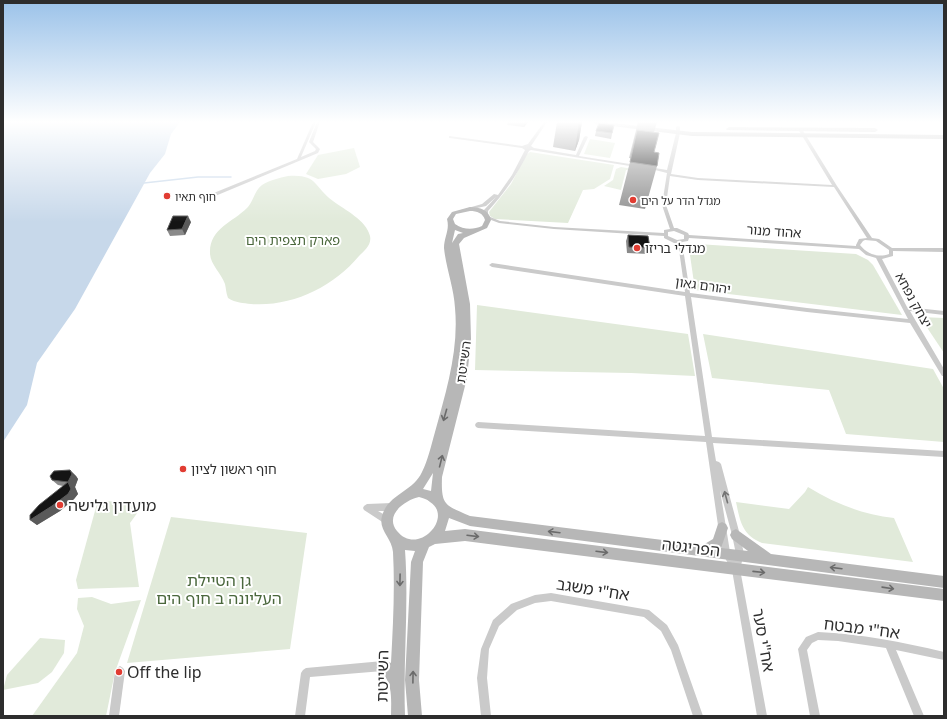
<svg xmlns="http://www.w3.org/2000/svg" width="947" height="719" viewBox="0 0 947 719" font-family="'Noto Sans','Noto Sans Hebrew',sans-serif">
	<rect width="100%" height="100%" fill="#fff"/>
	<!-- green -->
	<g fill="#e1eada">
		<polygon points="590,139 615,143 610,158 584,154"/>
		<polygon points="354,148 360,167 346,174 318,179 306,174 318,155"/>
		<polygon points="530,152 614,165 610,179 594,189 583,190 568,223 495,219 490,216 489,212 511,184 526,155"/>
		<polygon points="621,167 639,170 639,172 626,170 621,190 604,186 613,180 616,169"/>
		<path d="M288,176C318,174 313,186 333,201C345,210 366,220 370,236C372,245 364,251 359,256C333,287 292,307 251,304C243,303 236,303 228,298C226,293 226,288 225,284C221,273 210,264 210,253C209,229 233,222 247,208C254,201 254,191 262,185C270,180 279,178 288,176Z"/>
		<polygon points="697,244 856,254 868,260 873,265 902,315 695,290 689,248"/>
		<polygon points="477,305 688,334 695,376 631,373 475,370"/>
		<polygon points="920,317 944,318 944,353"/>
		<polygon points="703,334 933,369 944,389 944,442 846,434 829,390 712,378"/>
		<path d="M808,487C834,503 863,515 894,518L913,562L762,543C742,535 740,521 736,502L789,509L805,492Z"/>
		<polygon points="98,500 143,505 130,523 139,587 78,589 76,580"/>
		<polygon points="171,517 307,533 290,649 127,663"/>
		<polygon points="92,597 111,604 141,600 115,672 106,716 32,716 77,653 84,626 77,609 78,598"/>
		<polygon points="40,638 65,640 64,653 52,672 38,683 3,690 7,675"/>
	</g>
	<!-- water -->
	<polygon fill="#c7d8ea" points="3,122 180,122 171,134 165,154 150,173 75,309 37,363 27,405 3,442"/>
	<g fill="none" stroke-linecap="round" stroke-linejoin="round">
		<!-- stream -->
		<polyline stroke="#c7d8ea" stroke-width="1.5" points="144,183 198,177 231,177"/>
		<!-- street -->
		<g fill="#cacaca" fill-rule="evenodd">
			<polygon points="313,122 316,122 301,157 315,151 316,149 309,142 317,122 320,122 313,142 320,149 318,153 208,199 204,199 204,197 297,159"/>
			<path d="M544,122H547L531,146L534,148L576,155L584,137L586,136L588,137L579,156L636,165L638,166L636,167L531,150L529,151C518,173 505,193 488,211V216L500,221L554,227L664,233V230L670,229L662,205L667,173L647,168L649,167L667,170L676,133V127L678,126L680,127V133L671,174L698,178L832,185L798,129L800,128L802,129L837,186L872,238L879,239L892,248H944V252L893,251V256L882,259L907,307L944,311V315L910,311L944,369V376H942L910,323L807,312L691,297L712,437L944,451V457L713,443L716,461L719,462L721,464L740,535L744,554L740,569L767,716H757L732,570L722,553L706,442L478,428L476,427L475,425L476,423L478,422L705,436L685,296L492,267L489,265L492,263L685,292L678,243H674L664,238V236L554,229L499,223L486,218V216L484,215V210L496,197L486,206L468,210V208L482,204L494,194L498,195L512,175L525,150L522,148L450,138H449V136L522,146L528,144ZM670,176L698,180L834,187L867,238L859,239L856,245V246L689,235L688,233L677,228H674L666,205ZM674,231L684,235V239L677,240L668,236V232ZM689,238L859,249L866,255L876,258L908,319L807,308L690,293L682,242L688,241ZM865,240L876,241L889,250V254C878,258 867,254 860,245L863,241ZM720,490L732,535L736,554L735,559L730,552Z"/>
			<polygon points="392,503 395,505 396,507 395,509 392,511 378,511 390,518 391,521 390,524 387,525 364,510 363,508 364,506 367,504"/>
			<polygon points="551,593 649,610 667,625 678,645 703,716 693,716 671,650 661,631 644,617 551,601 535,603 517,610 499,626 489,649 487,678 491,716 481,716 477,678 481,649 493,620 511,604 535,595"/>
			<path d="M818,632C861,634 902,642 944,652V660L896,650L924,716H914L886,648L838,641L818,640L812,643L807,650L820,716H810L798,649L806,637Z"/>
			<polygon points="383,661 386,663 388,666 386,669 383,671 310,677 305,716 295,716 301,673 303,670 306,668"/>
			<polygon points="120,666 123,668 125,671 119,716 109,716 115,671 117,668"/>
		</g>
		<!-- secondary -->
		<g fill="#b7b7b7" fill-rule="evenodd">
			<polygon points="593,122 605,122 692,132 944,135 944,139 692,136 596,124"/>
			<polygon points="729,127 875,128 878,130 875,132 727,130 726,129"/>
			<path d="M470,207C480,207 489,210 491,220L487,228L464,238L459,244L470,304L471,339L467,378L442,477C441,506 445,505 470,516L703,545L713,539L718,524L722,522L726,524L728,528L721,548L748,551L732,539L730,535L732,531L736,529L771,554L944,576V588L470,526L449,518L445,531L465,529L944,589V601L465,541L435,544L429,547L423,562L419,680L422,716H408L405,680L411,562L415,551L405,550C409,605 403,661 405,716H391C391,703 393,686 384,675C381,671 378,671 376,666L378,661L383,659L391,663C393,626 395,589 393,552C392,538 378,530 382,516C388,494 413,492 422,472C428,460 431,446 435,432C446,392 459,350 455,308C454,288 446,268 444,248C444,237 450,230 447,219L452,212ZM470,211C477,211 483,213 485,220L482,226C473,230 464,230 455,224L453,219L456,214ZM455,230L463,233L458,234L452,243ZM433,473L431,491L423,489ZM419,497C422,498 427,499 430,502C454,517 418,557 397,531C384,515 405,500 419,497Z"/>
		</g>
	</g>
	<!-- wall -->
	<g fill="#8a8a8a">
		<polygon points="508,122 528,122 524,127 507,125"/>
		<polygon points="557,122 582,122 579,140 575,151 553,147"/>
		<polygon points="638,122 657,122 654,132 654,152 657,166 645,209 619,205 631,158 629,158"/>
		<polygon points="614,125 611,139 595,136 596,131"/>
		<polygon points="191,222 185,235 170,236 167,230"/>
		<polygon points="628,235 650,248 649,254 627,253 626,241"/>
		<polygon points="70,470 76,476 78,479 75,487 78,494 74,499 60,511 37,525 30,520 63,486 58,485 52,480"/>
	</g>
	<!-- shaded-wall -->
	<g fill="#5a5a5a">
		<polygon points="525,122 528,122 524,127"/>
		<polygon points="579,122 582,122 579,140 575,151"/>
		<polygon points="188,216 191,222 185,235 182,229"/>
		<polygon points="70,470 76,476 78,479 75,487 78,494 74,499 60,511 37,525 30,520 68,482"/>
	</g>
	<!-- building -->
	<g fill="#141414" stroke="#5a5a5a">
		<polygon points="599,123 614,125 612,133 596,131"/>
		<polygon points="637,130 659,133 654,152 659,153 657,166 630,162"/>
		<polygon points="173,216 188,216 182,229 167,230"/>
		<polygon points="628,235 648,236 650,248 629,247"/>
		<polygon points="70,470 72,474 68,482 71,489 68,494 52,506 30,520 30,515 39,505 68,482 52,480 50,476 54,471"/>
	</g>
	<!-- one-way arrows -->
	<defs><path id="oneway-shaft" d="M-6 0H5M1.5-3L5.5 0L1.5 3" fill="none" stroke-width="1.6" stroke-linecap="round" stroke-linejoin="round"/></defs>
	<g stroke="#6b6b6b">
		<use href="#oneway-shaft" transform="translate(445 415) rotate(106)"/>
		<use href="#oneway-shaft" transform="translate(441 461) rotate(-76)"/>
		<use href="#oneway-shaft" transform="translate(554 532) rotate(-173)"/>
		<use href="#oneway-shaft" transform="translate(473 536) rotate(7)"/>
		<use href="#oneway-shaft" transform="translate(602 552) rotate(7)"/>
		<use href="#oneway-shaft" transform="translate(836 568) rotate(-173)"/>
		<use href="#oneway-shaft" transform="translate(759 572) rotate(6)"/>
		<use href="#oneway-shaft" transform="translate(400 580) rotate(91)"/>
		<use href="#oneway-shaft" transform="translate(888 588) rotate(8)"/>
		<use href="#oneway-shaft" transform="translate(413 677) rotate(-89)"/>
	</g>
	<use stroke="#747474" href="#oneway-shaft" transform="translate(726 497) rotate(-105)"/>
	<!-- sky -->
	<linearGradient id="sky" x2="0" y2="1"><stop stop-color="#9bc2e9"/><stop offset="0.55" stop-color="#fff"/><stop offset="1" stop-color="#fff" stop-opacity="0"/></linearGradient>
	<rect width="947" height="222" fill="url(#sky)"/>
	<!-- markers -->
	<g fill="#e13c32" stroke="#fff" stroke-width="1.5">
		<circle cx="167" cy="196" r="4"/>
		<circle cx="633" cy="200" r="4"/>
		<circle cx="637" cy="248" r="4"/>
		<circle cx="183" cy="469" r="4"/>
		<circle cx="60" cy="505" r="4"/>
		<circle cx="119" cy="672" r="4"/>
	</g>
	<g text-anchor="middle" dominant-baseline="central" stroke-width="4" stroke-linejoin="round" paint-order="stroke">
		<!-- far-poi labels -->
		<g font-size="11" fill="#2d2d2d" stroke="#fff" text-anchor="start">
			<text x="175" y="196">חוף תאיו</text>
			<text x="641" y="200">מגדל הדר על הים</text>
		</g>
		<!-- street labels -->
		<g font-size="13" fill="#2d2d2d" stroke="#fff">
			<text transform="translate(774 231) rotate(4)">אהוד מנור</text>
			<text transform="translate(703 285) rotate(8)">יהורם גאון</text>
			<text transform="translate(914 300) rotate(61)">יצחק נפחא</text>
			<text transform="translate(463 362) rotate(-82)">השייטת</text>
		</g>
		<!-- park labels -->
		<g font-size="13" fill="#4a673c" stroke="#fff">
			<text x="293" y="240">פארק תצפית הים</text>
		</g>
		<!-- poi labels -->
		<g font-size="13" fill="#2d2d2d" stroke="#fff" text-anchor="start">
			<text x="645" y="248">מגדלי בריזו</text>
			<text x="191" y="469">חוף ראשון לציון</text>
		</g>
		<!-- near-poi labels -->
		<g font-size="16" fill="#2d2d2d" stroke="#fff" text-anchor="start">
			<text x="68" y="505">מועדון גלישה</text>
			<text x="127" y="672">Off the lip</text>
		</g>
		<!-- near-street labels -->
		<g font-size="16" fill="#2d2d2d" stroke="#fff">
			<text transform="translate(691 547) rotate(7)">הפריגטה</text>
			<text transform="translate(593 589) rotate(9)">אח"י משגב</text>
			<text transform="translate(862 628) rotate(7)">אח"י מבטח</text>
			<text transform="translate(764 640) rotate(80)">אח"י סער</text>
			<text transform="translate(382 676) rotate(-89)">השייטת</text>
		</g>
		<!-- near-park labels -->
		<g font-size="16" fill="#4a673c" stroke="#fff">
			<text x="219" y="580">גן הטיילת<tspan x="219" dy="18">העליונה ב חוף הים</tspan></text>
		</g>
	</g>
	<!-- border -->
	<rect width="947" height="719" fill="none" stroke="#2d2d2d" stroke-width="8"/>
</svg>
